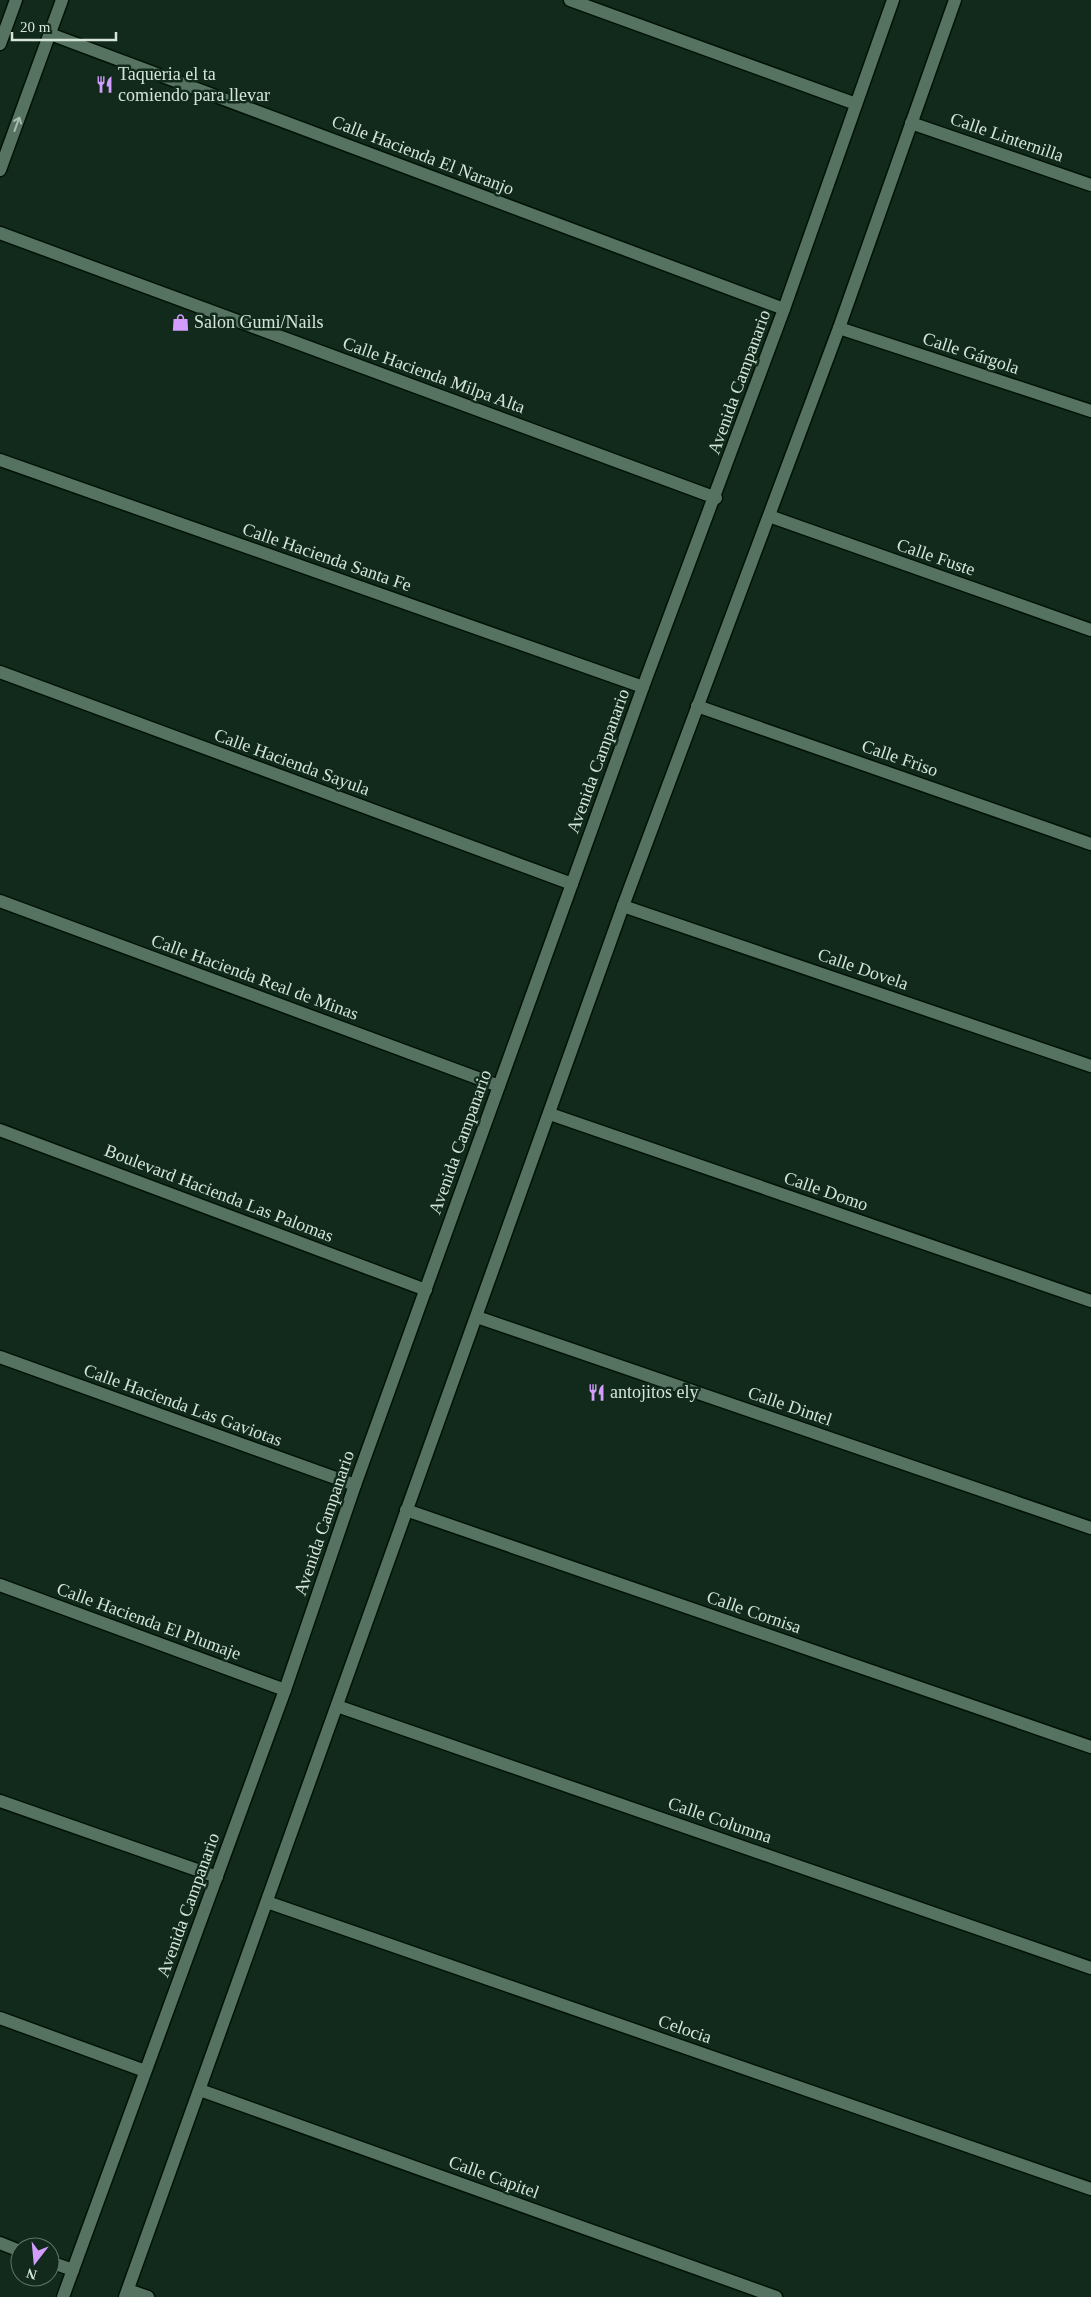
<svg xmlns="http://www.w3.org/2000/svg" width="1091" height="2297" viewBox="0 0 1091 2297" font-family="Georgia,serif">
	<rect width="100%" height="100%" fill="#112a1b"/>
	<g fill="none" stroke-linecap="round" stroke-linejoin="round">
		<defs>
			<g id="minor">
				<polyline points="570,0 856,104"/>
				<polyline points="50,34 784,309"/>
				<polyline points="0,44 16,0"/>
				<polyline points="911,123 1091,185"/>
				<polyline points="0,170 62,0"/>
				<polyline points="0,233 716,498"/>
				<polyline points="839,328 1091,411"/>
				<polyline points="0,460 643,687"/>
				<polyline points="769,516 1091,630"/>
				<polyline points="0,672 572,884"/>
				<polyline points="697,706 1091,844"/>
				<polyline points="0,901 499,1086"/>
				<polyline points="623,906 1091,1066"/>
				<polyline points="550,1114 1091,1301"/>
				<polyline points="0,1130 426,1290"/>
				<polyline points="477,1317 1091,1528"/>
				<polyline points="0,1357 355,1485"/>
				<polyline points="406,1510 1091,1747"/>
				<polyline points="0,1585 285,1690"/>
				<polyline points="337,1706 1091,1968"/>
				<polyline points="0,1801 217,1877"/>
				<polyline points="267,1902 1091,2189"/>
				<polyline points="0,2018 145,2071"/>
				<polyline points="200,2090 776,2297"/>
				<polyline points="0,2243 20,2251"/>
				<polyline points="50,2262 73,2270"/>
				<polyline points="128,2290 148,2297"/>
				<polyline points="63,2297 285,1690 355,1485 643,687 784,309 893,0"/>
				<polyline points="125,2297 623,906 839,328 955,0"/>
			</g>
		</defs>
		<!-- minor casing -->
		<use href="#minor" stroke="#001306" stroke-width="15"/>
		<!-- minor -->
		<use href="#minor" stroke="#567260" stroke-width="12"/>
	</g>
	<!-- one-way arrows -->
	<defs><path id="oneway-shaft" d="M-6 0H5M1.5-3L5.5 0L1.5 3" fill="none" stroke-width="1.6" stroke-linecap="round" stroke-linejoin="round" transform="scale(1.25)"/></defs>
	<use stroke="#a9bdaf" href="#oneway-shaft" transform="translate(17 124) rotate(-70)"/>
	<!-- icons -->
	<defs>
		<symbol id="restaurant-bare" viewBox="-9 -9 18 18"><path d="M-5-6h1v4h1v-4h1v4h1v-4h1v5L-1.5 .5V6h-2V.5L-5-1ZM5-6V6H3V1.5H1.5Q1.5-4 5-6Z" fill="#d29dfd" stroke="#112a1b" stroke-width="2.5" paint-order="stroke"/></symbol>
		<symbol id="shop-bare" viewBox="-9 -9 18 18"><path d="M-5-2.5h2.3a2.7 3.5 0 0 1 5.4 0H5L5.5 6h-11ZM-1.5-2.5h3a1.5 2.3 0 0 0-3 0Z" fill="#d29dfd" stroke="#112a1b" stroke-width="2.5" paint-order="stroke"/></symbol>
	</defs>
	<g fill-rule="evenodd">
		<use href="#restaurant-bare" x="92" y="72" width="25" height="25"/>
		<use href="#shop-bare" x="168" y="310" width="25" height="25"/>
		<use href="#restaurant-bare" x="584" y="1380" width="25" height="25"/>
	</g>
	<g text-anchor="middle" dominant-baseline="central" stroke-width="5" stroke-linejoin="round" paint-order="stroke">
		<!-- poi labels -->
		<g font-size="18" fill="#d6e5da" stroke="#112a1b" text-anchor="start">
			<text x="118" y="74">Taqueria el ta<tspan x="118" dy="21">comiendo para llevar</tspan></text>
			<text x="194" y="322">Salon Gumi/Nails</text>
			<text x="610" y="1392">antojitos ely</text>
		</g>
		<!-- street labels -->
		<g font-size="18" fill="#d6e5da" stroke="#112a1b">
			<text transform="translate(1007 137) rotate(19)">Calle Linternilla</text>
			<text transform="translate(423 155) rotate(21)">Calle Hacienda El Naranjo</text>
			<text transform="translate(971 353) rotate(18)">Calle Gárgola</text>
			<text transform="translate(434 375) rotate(20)">Calle Hacienda Milpa Alta</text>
			<text transform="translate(739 382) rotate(-70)">Avenida Campanario</text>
			<text transform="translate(327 557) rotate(19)">Calle Hacienda Santa Fe</text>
			<text transform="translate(936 557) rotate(19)">Calle Fuste</text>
			<text transform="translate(900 758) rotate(19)">Calle Friso</text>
			<text transform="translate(598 761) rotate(-70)">Avenida Campanario</text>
			<text transform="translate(292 762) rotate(20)">Calle Hacienda Sayula</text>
			<text transform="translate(863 969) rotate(19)">Calle Dovela</text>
			<text transform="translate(255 977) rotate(20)">Calle Hacienda Real de Minas</text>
			<text transform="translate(460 1142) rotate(-70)">Avenida Campanario</text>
			<text transform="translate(826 1191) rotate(19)">Calle Domo</text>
			<text transform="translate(219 1193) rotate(21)">Boulevard Hacienda Las Palomas</text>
			<text transform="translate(183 1405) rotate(20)">Calle Hacienda Las Gaviotas</text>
			<text transform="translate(790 1406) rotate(19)">Calle Dintel</text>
			<text transform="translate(324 1523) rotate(-71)">Avenida Campanario</text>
			<text transform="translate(754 1612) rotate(19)">Calle Cornisa</text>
			<text transform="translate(149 1621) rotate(20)">Calle Hacienda El Plumaje</text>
			<text transform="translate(720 1820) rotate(19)">Calle Columna</text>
			<text transform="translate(188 1905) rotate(-70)">Avenida Campanario</text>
			<text transform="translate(685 2029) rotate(19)">Celocia</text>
			<text transform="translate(494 2177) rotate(20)">Calle Capitel</text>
		</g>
	</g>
	<!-- north arrow -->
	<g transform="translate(35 2262) rotate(196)"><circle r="24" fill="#112a1b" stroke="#607567"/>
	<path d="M0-4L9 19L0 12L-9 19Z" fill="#d29dfd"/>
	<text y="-8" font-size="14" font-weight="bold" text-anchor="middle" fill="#d6e5da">N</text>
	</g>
	<!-- scale -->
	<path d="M12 32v8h104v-8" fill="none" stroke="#d6e5da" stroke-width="2.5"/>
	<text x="20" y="32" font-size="15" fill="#d6e5da" stroke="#112a1b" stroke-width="4" paint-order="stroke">20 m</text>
</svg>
